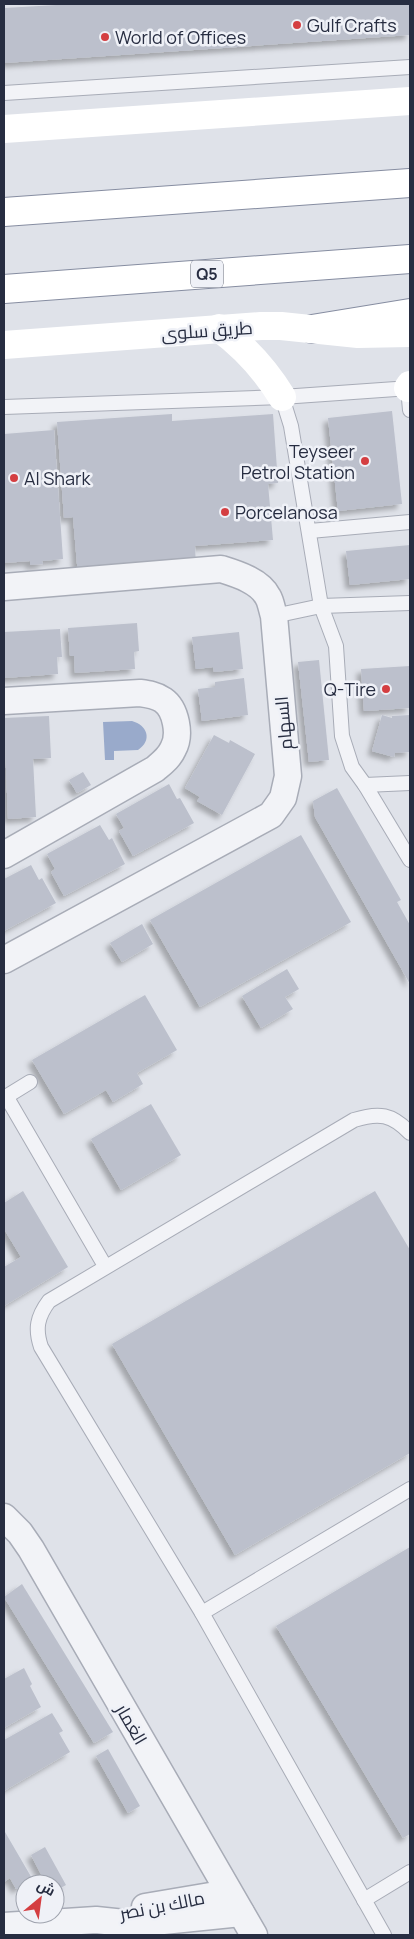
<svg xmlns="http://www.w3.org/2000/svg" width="414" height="1939" viewBox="0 0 414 1939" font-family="Manrope,Cairo,sans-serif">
	<defs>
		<filter id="shadow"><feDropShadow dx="-4.5" dy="4.5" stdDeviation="2.5" flood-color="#0004"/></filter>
	</defs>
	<rect width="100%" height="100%" fill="#dfe2e9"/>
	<!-- water -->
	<path fill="#99aacb" d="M132,721C147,725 153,740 138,750L114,751V760H105L103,722Z"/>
	<!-- building -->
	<g fill="#bcc0cc" filter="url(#shadow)">
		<polygon points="74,4 410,4 410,35 4,63 4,8"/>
		<polygon points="392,411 402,504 338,511 328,418"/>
		<polygon points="172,414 172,421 273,414 278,483 268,484 273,540 195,546 196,567 78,576 73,517 64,518 57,422"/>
		<polygon points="54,430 63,559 42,561 43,564 30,565 30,561 4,563 4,434"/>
		<polygon points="410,545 410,579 350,585 346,551"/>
		<polygon points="137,623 139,651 134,652 135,669 75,673 74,656 70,656 68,628"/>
		<polygon points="60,629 62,657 57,657 58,674 4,678 4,632"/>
		<polygon points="239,632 243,669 214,672 213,667 196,669 192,637"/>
		<polygon points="319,660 329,760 309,762 298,662"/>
		<polygon points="410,666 410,708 364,711 361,669"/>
		<polygon points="244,678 248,715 202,721 198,689 215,687 215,682"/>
		<polygon points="382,715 392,718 392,716 410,715 410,752 395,753 394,757 372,751"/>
		<polygon points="49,716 51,758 33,759 36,817 8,819 4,718"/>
		<polygon points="214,735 229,743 230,740 255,754 222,815 197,801 200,797 185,788"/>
		<polygon points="83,772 91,785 77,793 69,780"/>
		<polygon points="169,784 177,799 180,798 194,823 133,856 119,831 124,828 116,814"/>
		<polygon points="337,788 401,900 397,902 410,925 410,984 315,817 313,801"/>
		<polygon points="100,825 109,840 112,838 125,864 64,896 51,872 55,869 47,854"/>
		<polygon points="301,835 351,922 200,1007 150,920"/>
		<polygon points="31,865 39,880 42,878 56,903 4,931 4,879"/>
		<polygon points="142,924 153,944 122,962 110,943"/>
		<polygon points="287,969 299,989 285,997 293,1009 261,1028 242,996"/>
		<polygon points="145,995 177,1050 137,1073 143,1084 113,1102 106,1090 64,1114 32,1060"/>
		<polygon points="151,1104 181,1155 121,1190 91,1139"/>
		<polygon points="23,1191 68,1267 4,1306 4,1267 21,1257 4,1229 4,1203"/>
		<polygon points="375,1191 410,1250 410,1453 235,1555 112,1344"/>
		<polygon points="410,1547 410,1834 403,1838 276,1626"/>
		<polygon points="22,1584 113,1732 94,1743 4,1597"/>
		<polygon points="24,1668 32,1684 30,1686 41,1707 4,1728 4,1679"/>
		<polygon points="52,1713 63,1731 59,1733 70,1752 4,1791 4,1740"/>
		<polygon points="108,1749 140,1806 128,1813 96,1756"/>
		<polygon points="5,1832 33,1880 16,1889 10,1878 4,1882 4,1833"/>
		<polygon points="45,1847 66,1885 55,1891 55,1884 46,1884 31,1855"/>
	</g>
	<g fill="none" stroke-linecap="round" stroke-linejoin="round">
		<defs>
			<g id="service">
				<polyline points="4,93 410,67"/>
				<polyline points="408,388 410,410"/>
				<polyline points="282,397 291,426 321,606 336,646 342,736 352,767 365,785 410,860"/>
				<polyline points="4,407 282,397 410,388"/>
				<polyline points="310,531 410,522"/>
				<polyline points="274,616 321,606 410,603"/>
				<polyline points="365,785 410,783"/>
				<polyline points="6,1096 105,1266"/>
				<polyline points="4,1098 30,1082"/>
				<polyline points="202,1613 410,1489"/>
				<polyline points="364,1900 410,1872"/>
				<path d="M384,1935L202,1613L41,1347C35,1329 37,1317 49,1301L354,1120C379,1112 392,1114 410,1133"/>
			</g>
			<g id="minor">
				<path d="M4,587L221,569C237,574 260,581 268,597C271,602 272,610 274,616L288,776L283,798L271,815L4,960"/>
				<path d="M4,701L140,693C148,694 156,695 163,700C176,709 181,735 173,749C169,758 162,763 155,769L4,855"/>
				<polyline points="4,1517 20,1533 31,1549 254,1935"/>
				<polyline points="145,1907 228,1893"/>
				<polyline points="4,1926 96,1920 134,1924 241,1913"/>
			</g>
			<g id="motorway">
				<polyline points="4,212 410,183"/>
				<polyline points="4,289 410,259"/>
				<polyline points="312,329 410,313"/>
			</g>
		</defs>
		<!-- service casing -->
		<use href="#service" stroke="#a8acb7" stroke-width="16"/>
		<!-- minor casing -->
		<use href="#minor" stroke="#a8acb7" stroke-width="29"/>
		<!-- motorway casing -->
		<use href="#motorway" stroke="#868da1" stroke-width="30"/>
		<!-- service -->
		<use href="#service" stroke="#f2f3f7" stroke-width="14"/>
		<!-- minor -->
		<use href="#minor" stroke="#f2f3f7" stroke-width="26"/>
		<!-- secondary -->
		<g stroke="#fff" stroke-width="28">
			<polyline points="4,129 410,101"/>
			<path d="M219,328C246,348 265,369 282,397"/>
			<polyline points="4,345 261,326 281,326 358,334 410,333"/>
			<polyline points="408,388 410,385"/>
		</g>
		<!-- motorway -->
		<use href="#motorway" stroke="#fff" stroke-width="28"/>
	</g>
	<!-- markers -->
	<g fill="#d43e41" stroke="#eff1f7" stroke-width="2">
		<circle cx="297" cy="25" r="5"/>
		<circle cx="105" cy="37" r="5"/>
		<circle cx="365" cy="461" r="5"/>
		<circle cx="14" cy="478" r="5"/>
		<circle cx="225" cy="512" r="5"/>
		<circle cx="386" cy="689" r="5"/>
	</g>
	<g text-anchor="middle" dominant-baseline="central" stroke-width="5" stroke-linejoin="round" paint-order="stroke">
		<!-- shield labels -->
		<rect fill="#eff1f7" stroke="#636878" stroke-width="1" x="191" y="260.5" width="32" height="27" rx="4"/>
		<g font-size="16" font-weight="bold" fill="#272d41">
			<text x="207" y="274">Q5</text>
		</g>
		<!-- poi labels -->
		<g font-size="18" fill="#272d41" stroke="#eff1f7" text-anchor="start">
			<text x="307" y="25">Gulf Crafts</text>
			<text x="115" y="37">World of Offices</text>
			<text x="355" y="451" text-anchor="end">Teyseer<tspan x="355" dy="21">Petrol Station</tspan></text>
			<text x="24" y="478">Al Shark</text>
			<text x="235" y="512">Porcelanosa</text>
			<text x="376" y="689" text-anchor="end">Q-Tire</text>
		</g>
		<!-- street labels -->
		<g font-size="18" fill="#272d41" stroke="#eff1f7">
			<text transform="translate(207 330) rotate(-4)">طريق سلوى</text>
			<text transform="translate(283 723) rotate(-95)">السهام</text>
			<text transform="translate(132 1724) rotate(60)">الغمار</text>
			<text transform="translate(162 1905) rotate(-11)">مالك بن نصر</text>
		</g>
	</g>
	<!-- border -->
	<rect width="414" height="1939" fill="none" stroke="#272d41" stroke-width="10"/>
	<!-- north arrow -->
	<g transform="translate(40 1899) rotate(29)"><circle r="24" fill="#eff1f7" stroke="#9fa3ae"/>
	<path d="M0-4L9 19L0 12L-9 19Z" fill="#d43e41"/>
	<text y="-8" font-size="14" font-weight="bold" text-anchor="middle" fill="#272d41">ش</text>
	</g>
</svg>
